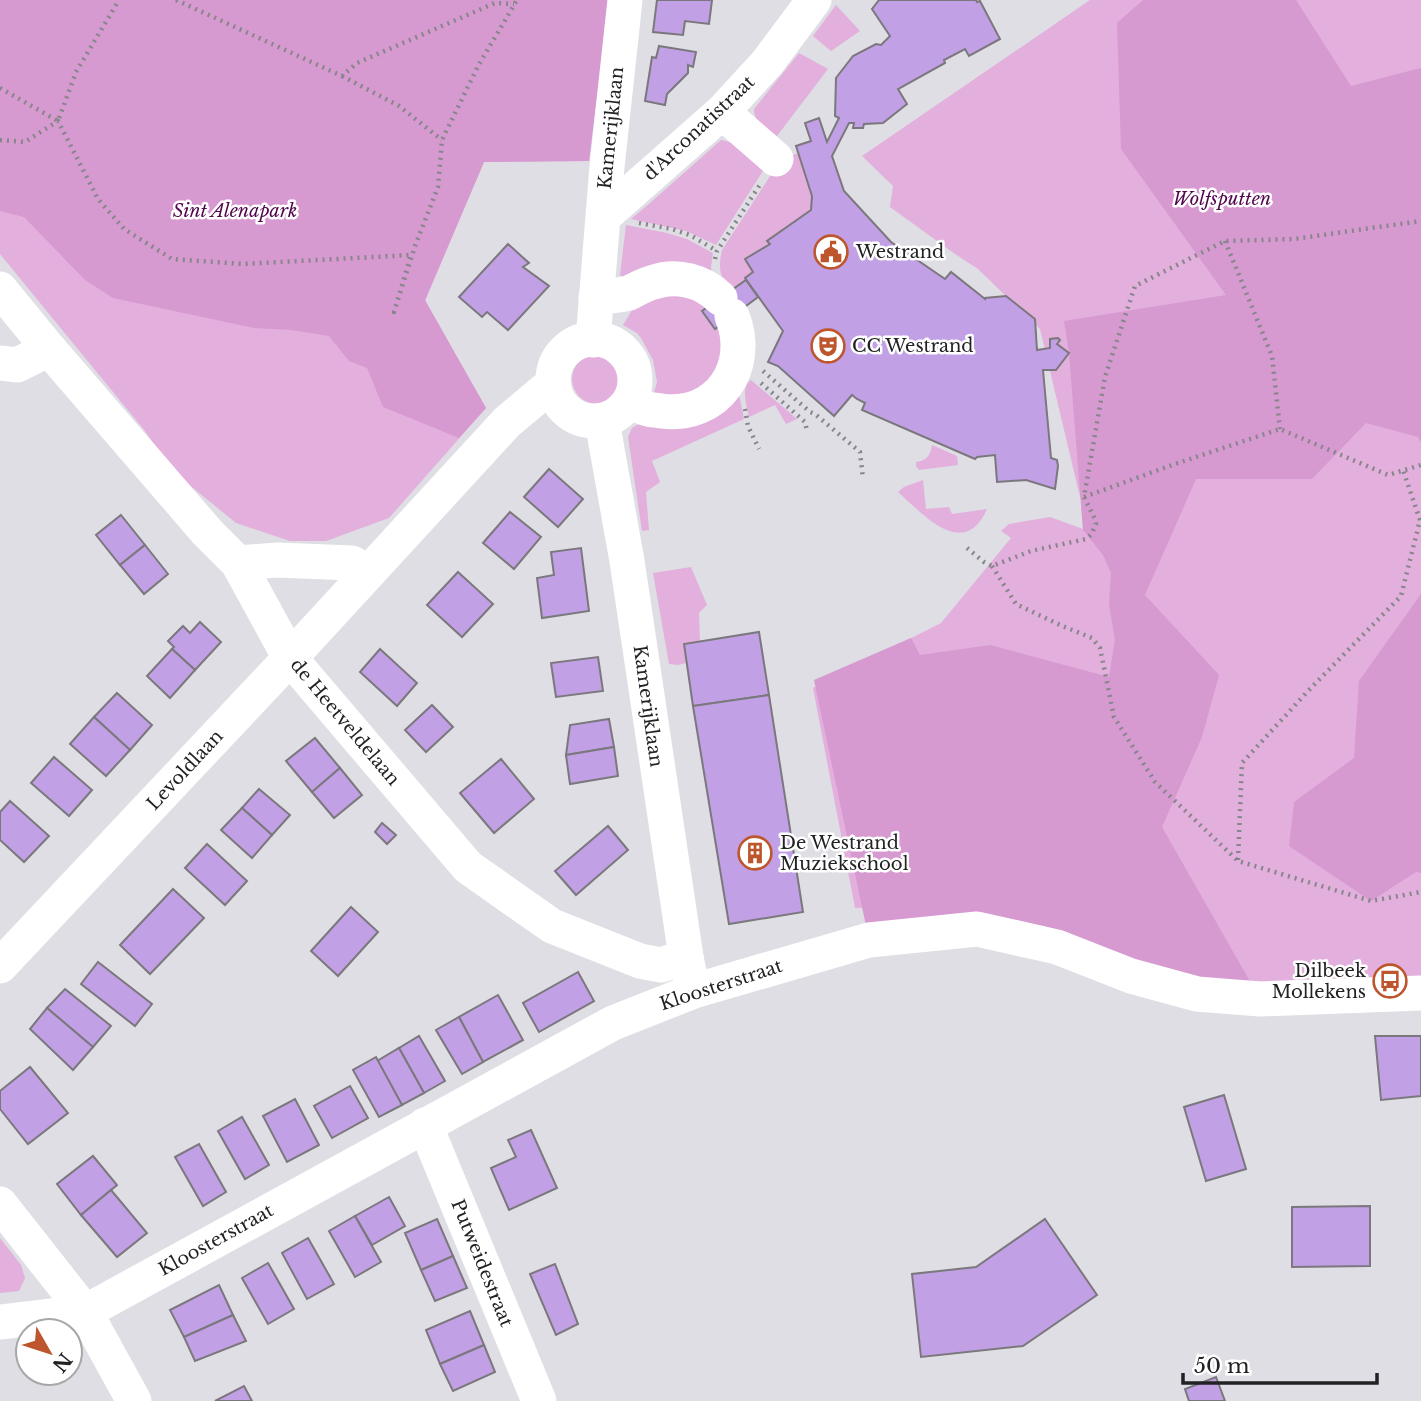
<svg xmlns="http://www.w3.org/2000/svg" width="1421" height="1401" viewBox="0 0 1421 1401" font-family="'Libre Baskerville',serif">
	<rect width="100%" height="100%" fill="#dedee4"/>
	<!-- green -->
	<g fill="#e3afdd">
		<polygon points="0,0 609,0 589,161 484,162 425,301 486,408 389,518 326,541 290,541 236,523 172,471 145,431 0,254"/>
		<polygon points="1090,0 1421,0 1421,992 1260,999 998,904 855,908 813,688 941,623 1011,538 1001,531 1009,524 1050,517 1083,529 1081,501 1040,329 978,269 955,254 890,207 893,186 862,156"/>
		<polygon points="836,5 860,31 831,51 813,36"/>
		<path d="M799,53L828,69L777,136C766,128 754,123 754,109Z"/>
		<path d="M721,140C738,142 753,156 766,166L716,245L686,231L631,219L650,203Z"/>
		<path d="M787,150L791,156L798,153L812,196L811,210L767,240L770,244L745,259L753,272L745,278L746,280L729,292C720,275 718,269 722,250Z"/>
		<polygon points="626,225 667,233 687,239 713,253 711,267 712,275 623,277 620,275"/>
		<polygon points="652,291 713,303 702,311 714,328 726,321 731,344 704,395 652,399 657,382 653,360 641,338 637,333 623,325 634,307"/>
		<circle cx="597" cy="379" r="25"/>
		<path d="M751,380L797,419L786,424L775,405L749,417C747,405 740,388 751,380Z"/>
		<polygon points="739,394 744,419 652,461 660,482 646,492 649,530 642,531 628,437 632,428 637,425"/>
		<path d="M932,445L957,456L958,465L919,470L916,466V462C927,461 931,454 932,445Z"/>
		<path d="M923,480L926,509L949,507L952,514L987,509C964,561 924,515 898,492L904,487Z"/>
		<polygon points="691,567 707,605 699,613 700,641 684,644 686,663 678,665 669,664 653,573"/>
		<polygon points="0,1238 21,1265 25,1278 19,1291 0,1293"/>
	</g>
	<!-- forest -->
	<g fill="#d699d0">
		<polygon points="0,0 608,0 589,161 484,162 425,300 486,408 459,438 383,407 367,368 349,361 329,336 291,330 254,328 113,298 85,280 24,217 0,211"/>
		<polygon points="1143,0 1296,0 1351,86 1421,68 1421,443 1418,437 1366,423 1312,479 1196,479 1145,595 1219,675 1202,737 1162,827 1260,999 1057,947 869,940 814,680 911,638 920,655 990,645 1109,677 1115,640 1109,604 1111,573 1103,555 1083,530 1069,353 1064,321 1226,295 1121,149 1117,23"/>
		<polygon points="1421,594 1421,873 1416,872 1371,901 1289,846 1294,802 1354,758 1359,681"/>
	</g>
	<!-- building -->
	<g fill="#c2a0e5" stroke="#7b787d" stroke-width="2">
		<polygon points="657,0 712,0 709,24 685,21 683,35 653,32"/>
		<polygon points="879,0 976,0 977,2 980,1 1000,39 969,56 965,49 944,60 945,63 898,89 907,104 883,123 864,124 863,128 853,128 854,123 849,123 832,156 844,191 891,242 945,279 951,272 985,299 985,298 1006,296 1035,319 1037,350 1050,348 1050,339 1058,338 1060,340 1057,344 1069,353 1056,370 1043,370 1051,458 1057,460 1058,466 1055,489 1026,480 997,482 995,455 977,457 975,459 862,410 865,403 857,399 852,395 834,416 778,366 768,362 783,331 745,278 753,272 745,259 770,244 767,241 811,210 812,196 796,146 811,141 805,123 819,118 827,142 839,118 835,116 836,78 853,56 876,44 881,45 890,36 872,9"/>
		<polygon points="659,46 696,52 693,67 688,65 688,73 667,94 665,105 645,101 652,57 656,58"/>
		<polygon points="508,244 529,263 523,267 549,286 508,330 487,312 482,317 459,297"/>
		<polygon points="746,280 758,297 715,329 702,311"/>
		<polygon points="549,469 583,499 558,527 524,497"/>
		<polygon points="510,512 541,537 514,569 483,543"/>
		<polygon points="121,515 145,545 120,565 96,535"/>
		<polygon points="145,545 168,574 144,594 120,565"/>
		<polygon points="581,548 589,611 542,618 537,578 554,575 551,552"/>
		<polygon points="458,572 493,604 462,637 427,605"/>
		<polygon points="200,622 221,642 195,670 172,649 174,647 168,641 183,626 190,633"/>
		<polygon points="759,632 769,695 693,706 684,644"/>
		<polygon points="172,649 195,670 170,698 147,676"/>
		<polygon points="380,649 417,683 397,706 360,672"/>
		<polygon points="598,657 603,691 556,697 551,663"/>
		<polygon points="117,693 152,725 130,750 94,717"/>
		<polygon points="769,695 803,912 729,924 693,706"/>
		<polygon points="432,705 453,727 426,752 405,730"/>
		<polygon points="94,717 130,750 106,776 70,744"/>
		<polygon points="609,719 614,747 566,755 570,725"/>
		<polygon points="315,738 340,768 312,792 286,761"/>
		<polygon points="614,747 618,776 570,784 566,755"/>
		<polygon points="54,757 92,790 69,816 31,783"/>
		<polygon points="501,759 534,799 494,833 460,793"/>
		<polygon points="340,768 362,795 334,818 312,792"/>
		<polygon points="259,789 290,815 272,835 242,808"/>
		<polygon points="10,801 49,836 24,862 0,840 0,812"/>
		<polygon points="242,808 272,835 252,858 221,830"/>
		<polygon points="382,823 396,835 387,844 375,832"/>
		<polygon points="608,826 628,850 576,895 555,871"/>
		<polygon points="207,844 247,881 225,905 185,868"/>
		<polygon points="173,889 204,918 150,974 120,945"/>
		<polygon points="351,907 378,932 338,976 311,951"/>
		<polygon points="98,962 152,1004 135,1026 81,984"/>
		<polygon points="578,972 594,1001 539,1032 523,1003"/>
		<polygon points="65,989 111,1026 93,1047 47,1008"/>
		<polygon points="498,995 523,1040 483,1062 459,1017"/>
		<polygon points="47,1008 93,1047 73,1070 30,1029"/>
		<polygon points="459,1017 483,1062 462,1074 436,1030"/>
		<polygon points="419,1036 445,1081 424,1093 399,1048"/>
		<polygon points="1375,1036 1421,1036 1421,1096 1381,1100"/>
		<polygon points="399,1048 424,1093 402,1105 377,1061"/>
		<polygon points="376,1057 402,1105 379,1117 353,1070"/>
		<polygon points="30,1067 68,1113 28,1144 0,1109 0,1091"/>
		<polygon points="350,1086 368,1118 332,1138 314,1106"/>
		<polygon points="1224,1095 1246,1169 1206,1181 1184,1107"/>
		<polygon points="295,1099 319,1145 287,1162 263,1116"/>
		<polygon points="242,1117 269,1165 245,1179 218,1131"/>
		<polygon points="531,1130 557,1188 509,1210 491,1168 516,1157 508,1140"/>
		<polygon points="199,1144 226,1192 203,1206 175,1157"/>
		<polygon points="93,1156 117,1185 81,1215 57,1184"/>
		<polygon points="111,1190 147,1233 117,1257 81,1215"/>
		<polygon points="389,1197 405,1226 372,1245 355,1216"/>
		<polygon points="1370,1206 1370,1266 1292,1267 1292,1207"/>
		<polygon points="355,1216 381,1262 355,1277 329,1231"/>
		<polygon points="437,1219 453,1256 421,1270 405,1233"/>
		<polygon points="1045,1219 1097,1295 1023,1346 921,1357 912,1274 976,1267"/>
		<polygon points="308,1238 334,1284 307,1299 282,1253"/>
		<polygon points="453,1256 467,1288 435,1301 421,1270"/>
		<polygon points="268,1263 294,1309 268,1324 242,1278"/>
		<polygon points="555,1264 578,1324 556,1335 530,1274"/>
		<polygon points="219,1285 233,1315 184,1337 170,1310"/>
		<polygon points="470,1311 484,1345 440,1364 426,1330"/>
		<polygon points="233,1315 246,1341 195,1361 184,1337"/>
		<polygon points="484,1345 495,1372 453,1391 440,1364"/>
		<polygon points="1216,1377 1225,1401 1189,1401 1185,1389"/>
		<polygon points="244,1386 252,1401 215,1401"/>
	</g>
	<g fill="none" stroke-linecap="round" stroke-linejoin="round">
		<!-- path -->
		<g stroke="#86868b" stroke-width="4.5" stroke-dasharray="2 5" stroke-linecap="butt">
			<polyline points="176,0 342,76 357,63 495,3 514,4"/>
			<polyline points="342,76 399,106 442,140"/>
			<polyline points="0,88 58,121 76,72 119,0"/>
			<polyline points="0,140 25,142 58,121 98,199 124,229 172,259 243,264 411,255 394,312 415,246 438,187 442,140 478,66 517,0"/>
			<polyline points="639,223 672,229 690,235 717,251"/>
			<polyline points="1225,241 1272,356 1280,429"/>
			<polyline points="715,259 717,251 761,183"/>
			<polyline points="763,371 810,412 815,414 860,452 863,479"/>
			<polyline points="761,383 805,422 807,431"/>
			<polyline points="745,409 748,426 759,449"/>
			<polyline points="1084,497 1175,464 1280,429 1388,475 1421,465"/>
			<polyline points="967,548 984,562 992,566 1031,551 1086,539 1091,535 1096,524 1095,519 1084,497 1105,377 1135,286 1225,241 1294,239 1421,221"/>
			<polyline points="992,566 1016,604 1060,625 1092,638 1100,648 1114,717 1155,782 1238,861 1371,901 1421,892"/>
			<polyline points="1238,860 1242,763 1308,691 1401,596 1420,520 1403,470"/>
		</g>
		<!-- minor -->
		<g stroke="#fff" stroke-width="35">
			<polyline points="722,112 776,159"/>
			<polyline points="604,216 722,112 767,63 814,0"/>
			<polyline points="0,289 49,349 207,532 238,563 290,658 468,867 552,926 640,961 661,965 686,957"/>
			<path d="M596,297C607,296 618,296 629,293C637,289 645,284 654,282C677,274 703,281 720,298"/>
			<circle cx="594" cy="380" r="41"/>
			<polyline points="593,340 607,167 625,0"/>
			<polyline points="0,363 17,365 49,349"/>
			<path d="M630,401C635,403 640,407 645,408C649,410 656,410 661,411C717,419 753,367 732,316"/>
			<polyline points="602,421 627,561 686,957 691,981"/>
			<polyline points="238,563 277,560 352,563 368,572"/>
			<polyline points="0,966 290,658 507,422 545,390 554,386"/>
			<polyline points="425,1125 539,1401"/>
			<polyline points="0,1204 85,1312 134,1401"/>
			<polyline points="0,1322 85,1312 613,1023 694,991 869,940 977,929 1057,947 1131,976 1197,994 1260,999 1421,993"/>
		</g>
	</g>
	<!-- icons -->
	<defs>
		<symbol id="civic-ring" viewBox="-11 -11 22 22"><circle r="9.5" fill="#fff" stroke="#bd552d" stroke-width="1.5"/><path d="M-.6-6.5H3V-4.5H.6V-3L4-1V1h2V6H-6V1h2V-1L-.6-3ZM-1.2 2.5V6h2.4V2.5Z" fill="#bd552d"/></symbol>
		<symbol id="theatre-ring" viewBox="-11 -11 22 22"><circle r="9.5" fill="#fff" stroke="#bd552d" stroke-width="1.5"/><path d="M-5-5.5Q0-4 5-5.5V0Q5 5 0 6Q-5 5-5 0ZM-3.3-2.5H-1v1.5H-3.3ZM1-2.5H3.3v1.5H1ZM-2.8 1Q0 5.5 2.8 1Z" fill="#bd552d"/></symbol>
		<symbol id="building-ring" viewBox="-11 -11 22 22"><circle r="9.5" fill="#fff" stroke="#bd552d" stroke-width="1.5"/><path d="M-4-6H4V6H1V3H-1V6H-4ZM-2.5-4.3h1.7v1.8h-1.7ZM.8-4.3h1.7v1.8H.8ZM-2.5-1h1.7V.8h-1.7ZM.8-1h1.7V.8H.8Z" fill="#bd552d"/></symbol>
		<symbol id="bus-ring" viewBox="-11 -11 22 22"><circle r="9.5" fill="#fff" stroke="#bd552d" stroke-width="1.5"/><path d="M-5-6H5V4H4V6H2V4H-2V6H-4V4H-5ZM-3.5-4V0h7V-4ZM-3.5 1.2v1.5H-2V1.2ZM2 1.2v1.5H3.5V1.2Z" fill="#bd552d"/></symbol>
	</defs>
	<g fill-rule="evenodd">
		<use href="#civic-ring" x="812" y="233" width="38" height="38"/>
		<use href="#theatre-ring" x="809" y="327" width="38" height="38"/>
		<use href="#building-ring" x="736" y="834" width="38" height="38"/>
		<use href="#bus-ring" x="1371" y="962" width="38" height="38"/>
	</g>
	<g text-anchor="middle" dominant-baseline="central" stroke-width="5" stroke-linejoin="round" paint-order="stroke">
		<!-- street labels -->
		<g font-size="18" fill="#212224" stroke="#fff">
			<text transform="translate(611 128) rotate(-84)">Kamerijklaan</text>
			<text transform="translate(699 128) rotate(-43)">d'Arconatistraat</text>
			<text transform="translate(648 706) rotate(82)">Kamerijklaan</text>
			<text transform="translate(345 722) rotate(50)">de Heetveldelaan</text>
			<text transform="translate(185 770) rotate(-47)">Levoldlaan</text>
			<text transform="translate(721 985) rotate(-18)">Kloosterstraat</text>
			<text transform="translate(216 1240) rotate(-29)">Kloosterstraat</text>
			<text transform="translate(482 1263) rotate(68)">Putweidestraat</text>
		</g>
		<!-- park labels -->
		<g font-size="18" font-style="italic" fill="#51064e" stroke="#fff">
			<text x="1222" y="199">Wolfsputten</text>
			<text x="235" y="211">Sint Alenapark</text>
		</g>
		<!-- poi labels -->
		<g font-size="18" fill="#212224" stroke="#fff" text-anchor="start">
			<text x="856" y="252">Westrand</text>
			<text x="852" y="346">CC Westrand</text>
			<text x="780" y="843">De Westrand<tspan x="780" dy="21">Muziekschool</tspan></text>
			<text x="1366" y="971" text-anchor="end">Dilbeek<tspan x="1366" dy="21">Mollekens</tspan></text>
		</g>
	</g>
	<!-- north arrow -->
	<g transform="translate(49 1352) rotate(129)"><circle r="33" fill="#ffffff" stroke="#a6a7a7" stroke-width="2"/>
	<path d="M0-5L12 26L0 18L-12 26Z" fill="#bd552d"/>
	<text y="-10" font-size="19" font-weight="bold" text-anchor="middle" fill="#212224">N</text>
	</g>
	<!-- scale -->
	<path d="M1183 1373v10h194v-10" fill="none" stroke="#212224" stroke-width="3.5"/>
	<text x="1194" y="1373" font-size="21" fill="#212224" stroke="#ffffff" stroke-width="5" paint-order="stroke">50 m</text>
</svg>
